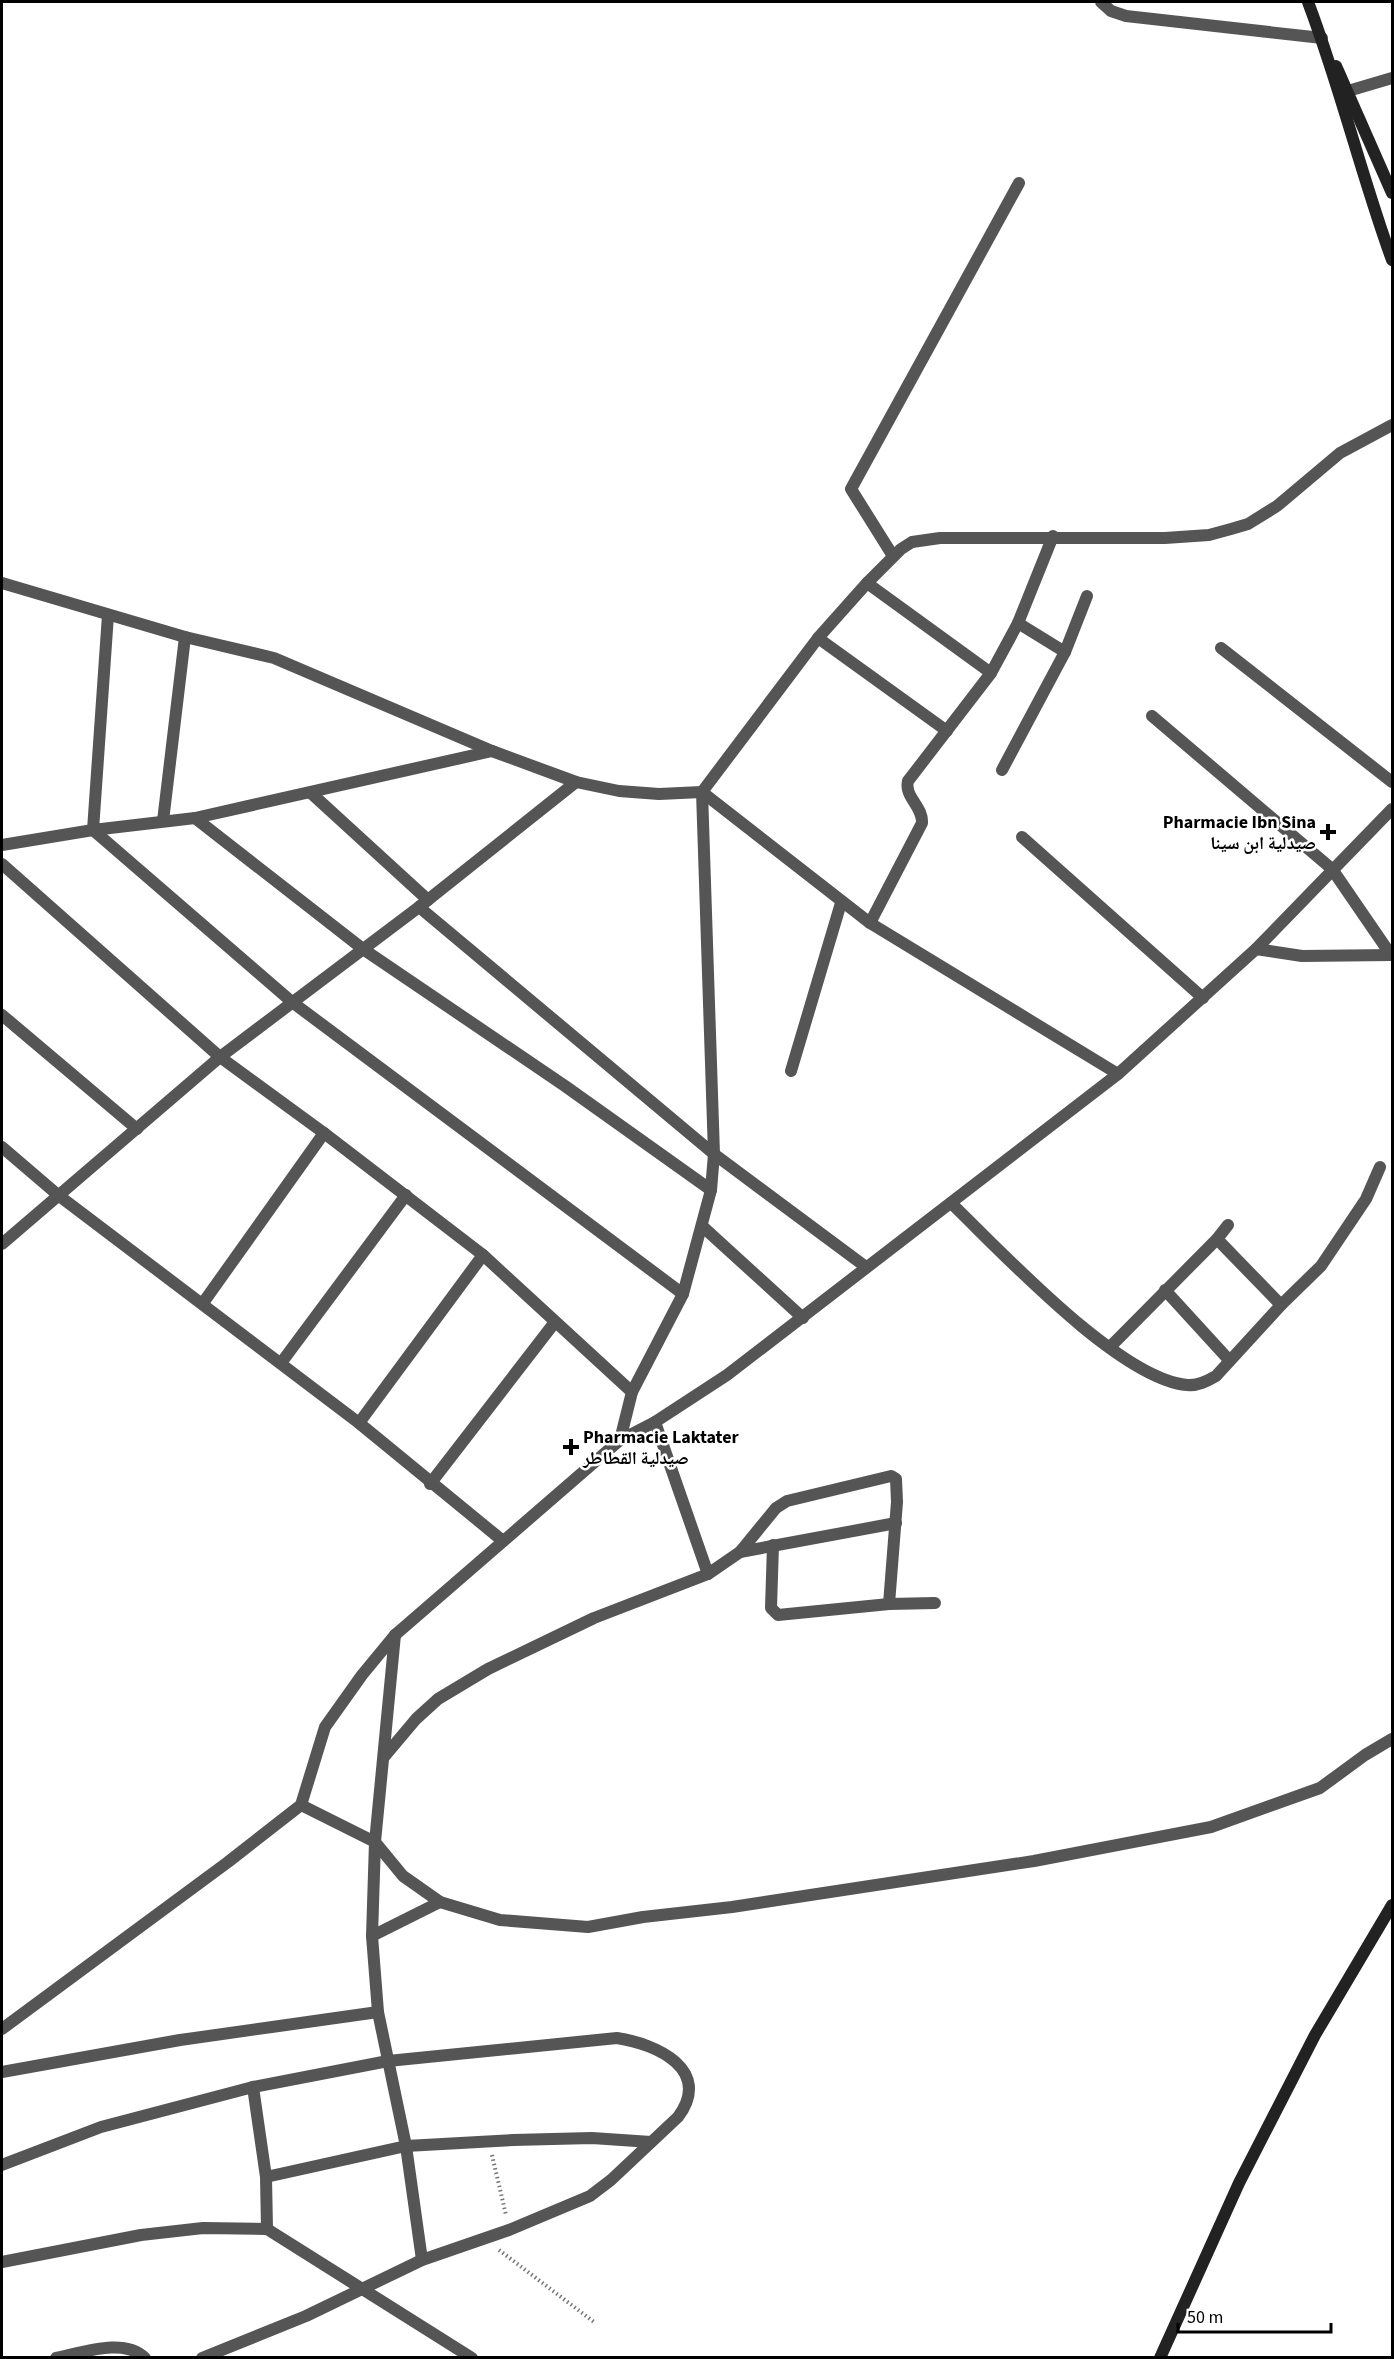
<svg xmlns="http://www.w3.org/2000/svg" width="1394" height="2359" viewBox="0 0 1394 2359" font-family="'Source Sans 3','Noto Naskh Arabic',sans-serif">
	<rect width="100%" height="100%" fill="#fff"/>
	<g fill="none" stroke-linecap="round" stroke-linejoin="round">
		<!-- path -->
		<g stroke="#777" stroke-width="4" stroke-dasharray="1.5 3" stroke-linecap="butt">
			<polyline points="492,2155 506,2215"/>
			<polyline points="499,2250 594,2322"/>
		</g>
		<!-- lane -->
		<polyline stroke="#555" stroke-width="12" points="893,556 851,489 1019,183"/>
		<!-- street -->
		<g stroke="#555" stroke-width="12">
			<polyline points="1101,2 1111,11 1126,16 1322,38"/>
			<polyline points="1348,91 1392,78"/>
			<polyline points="2,583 185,637 274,658 492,751 576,782 619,791 659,794 702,792 870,923 1118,1074"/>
			<polyline points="867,583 991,673"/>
			<polyline points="108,615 93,830 292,1002 683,1294"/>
			<polyline points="1018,623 1065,652"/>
			<polyline points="818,638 947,731"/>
			<polyline points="1221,648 1392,782"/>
			<polyline points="1152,716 1332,869 1391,955"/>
			<polyline points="1002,770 1065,652 1087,596"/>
			<polyline points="311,793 428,900"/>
			<polyline points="195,818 363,949 565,1086 711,1190"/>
			<polyline points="163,821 185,637"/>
			<polyline points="1022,837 1203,998"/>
			<polyline points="2,845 93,830 195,818 492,751"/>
			<polyline points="2,864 220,1057 324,1133 483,1255 632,1392"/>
			<polyline points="419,907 714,1154 866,1267"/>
			<path d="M870,923L922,823C923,806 904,797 908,781L991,673L1018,623L1053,536"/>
			<polyline points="1256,949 1302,956 1392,955"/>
			<polyline points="2,1015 137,1129"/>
			<polyline points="791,1071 841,903"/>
			<polyline points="2,1147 58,1195 359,1423 503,1541"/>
			<path d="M951,1203C1001,1251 1119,1379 1187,1385C1198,1386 1207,1381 1216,1376L1281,1305L1321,1266L1366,1199L1380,1167"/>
			<polyline points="702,1226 803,1318"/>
			<polyline points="1217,1239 1281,1305"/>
			<polyline points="2,1244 220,1057 419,907 576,782"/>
			<polyline points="1165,1290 1229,1360"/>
			<polyline points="203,1303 324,1133"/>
			<polyline points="1110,1347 1217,1239 1228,1225"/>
			<polyline points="281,1363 406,1195"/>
			<polyline points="655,1422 708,1574"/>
			<polyline points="359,1423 483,1255"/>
			<polyline points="620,1440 632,1392 683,1294 711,1190 714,1154 702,792 818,638 867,583 901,549 912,542 940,538 1165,538 1209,535 1231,529 1248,524 1277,506 1340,453 1392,425"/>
			<polyline points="430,1484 555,1322"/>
			<polyline points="773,1545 771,1608 778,1615 889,1604 935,1603"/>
			<polyline points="740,1552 896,1523"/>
			<polyline points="395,1635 375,1842 403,1876 440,1902 500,1920 588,1927 643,1917 732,1907 1034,1861 1211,1827 1320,1788 1365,1755 1392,1739"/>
			<polyline points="384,1757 416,1719 438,1699 488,1669 594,1618 708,1574 740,1552 776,1508 787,1501 891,1476 896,1479 897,1502 889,1604"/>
			<polyline points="301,1805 375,1842 372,1936 378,2012 406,2146 422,2260"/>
			<polyline points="372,1936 440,1902"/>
			<polyline points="2,2029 228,1862 301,1805 325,1727 362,1675 395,1635 620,1440 655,1422 727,1375 1118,1074 1256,949 1392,809"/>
			<polyline points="2,2072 180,2040 378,2012"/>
			<polyline points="253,2087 266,2177 267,2229"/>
			<path d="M2,2165L101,2127L253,2087L388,2061L617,2038C657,2044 713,2070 678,2117L611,2180L590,2196L509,2230L422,2260L306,2316L202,2358"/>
			<polyline points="266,2177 406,2146 513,2140 592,2138 651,2142"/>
			<polyline points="2,2262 141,2235 203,2228 267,2229 472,2358"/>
			<path d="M56,2358C82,2353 124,2337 145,2358"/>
		</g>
		<!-- secondary -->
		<g stroke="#222" stroke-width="12">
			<path d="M1308,2C1340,86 1361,175 1392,260"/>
			<polyline points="1336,66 1392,193"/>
			<polyline points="1160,2358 1239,2183 1315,2035 1392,1905"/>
		</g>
	</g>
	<!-- markers -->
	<g fill="#000" stroke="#fff" stroke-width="2">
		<path d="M1325 823h6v6h6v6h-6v6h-6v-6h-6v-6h6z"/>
		<path d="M568 1438h6v6h6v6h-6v6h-6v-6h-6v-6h6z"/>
	</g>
	<g text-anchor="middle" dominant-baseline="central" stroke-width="5" stroke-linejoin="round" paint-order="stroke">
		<!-- poi labels -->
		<g font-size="18" font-weight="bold" fill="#000" stroke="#fff" text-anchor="end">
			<text x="1316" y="822">Pharmacie Ibn Sina<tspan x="1316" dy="21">صيدلية ابن سينا</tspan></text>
			<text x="583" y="1437" text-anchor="start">Pharmacie Laktater<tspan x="583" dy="21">صيدلية القطاطر</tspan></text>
		</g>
	</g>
	<!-- border -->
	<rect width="1394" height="2359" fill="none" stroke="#000000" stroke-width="6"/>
	<!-- scale -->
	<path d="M1178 2323v9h153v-9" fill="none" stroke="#000000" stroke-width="3"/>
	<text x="1187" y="2323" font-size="18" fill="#000000" stroke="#ffffff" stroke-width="4.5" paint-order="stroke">50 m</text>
</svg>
